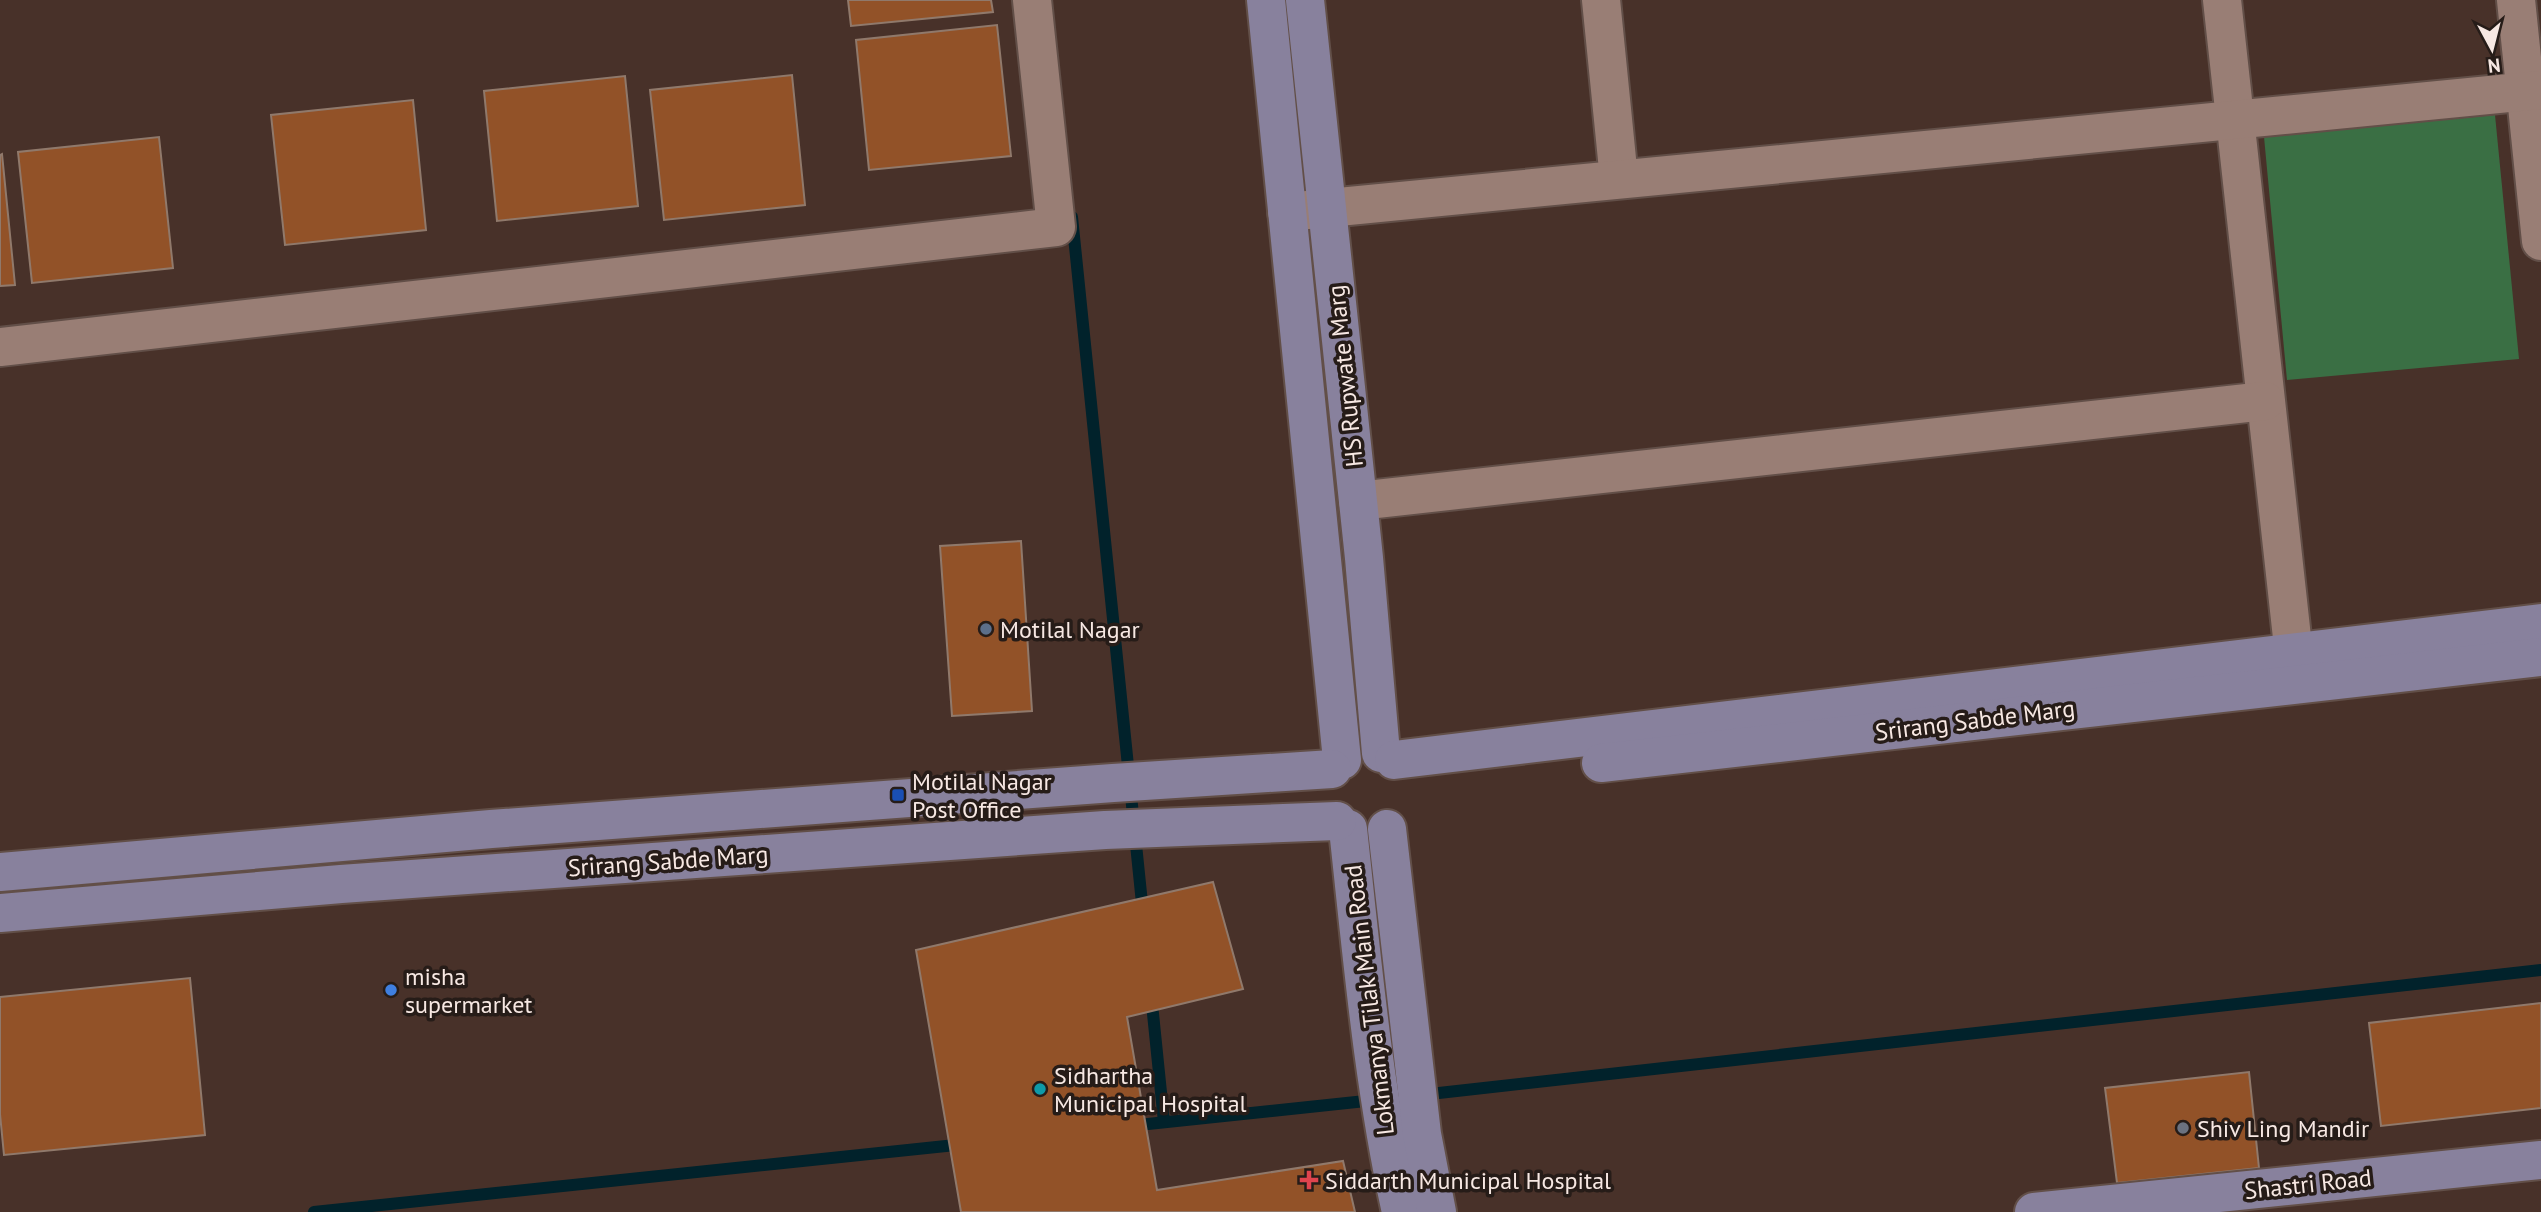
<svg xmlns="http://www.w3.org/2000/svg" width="2541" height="1212" viewBox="0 0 2541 1212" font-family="'PT Sans',sans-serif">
	<rect width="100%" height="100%" fill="#483129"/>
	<!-- green -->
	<polygon fill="#3a6f44" points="2495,115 2519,359 2287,380 2264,137"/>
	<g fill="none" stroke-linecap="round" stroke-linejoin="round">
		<!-- stream -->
		<g stroke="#01222b" stroke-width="12">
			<polyline points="1072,217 1143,913"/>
			<polyline points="1151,994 1164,1122"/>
			<polyline points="1421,1095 2541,970"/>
			<polyline points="1129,1126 1375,1100"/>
			<polyline points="314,1212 965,1144"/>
		</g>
	</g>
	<!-- building -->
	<g fill="#925228" stroke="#90796b" stroke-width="2">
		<polygon points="848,0 991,0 993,12 851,26"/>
		<polygon points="997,25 1011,156 869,170 856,40"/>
		<polygon points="792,75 805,205 664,220 650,90"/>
		<polygon points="625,76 638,206 497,221 484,91"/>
		<polygon points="413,100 426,230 285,245 271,115"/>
		<polygon points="159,137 173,268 32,283 18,152"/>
		<polygon points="2,154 15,285 0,286 0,155"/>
		<polygon points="1021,541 1032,711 952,716 940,546"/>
		<polygon points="1213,882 1243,989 1127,1017 1157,1190 1343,1161 1355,1212 961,1212 916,950"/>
		<polygon points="190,978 205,1135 4,1155 0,1114 0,997"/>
		<polygon points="2541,1003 2541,1108 2381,1126 2369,1023"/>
		<polygon points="2249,1072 2259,1168 2117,1183 2105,1088"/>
	</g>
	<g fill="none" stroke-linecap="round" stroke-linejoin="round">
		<defs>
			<g id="street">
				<polyline points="1601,0 1619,179"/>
				<polyline points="2222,0 2297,683"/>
				<polyline points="2516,0 2541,241"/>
				<polyline points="1287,212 2541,90"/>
				<polyline points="0,347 1056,227 1032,0"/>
				<polyline points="1358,501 2265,401"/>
			</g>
			<g id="secondary">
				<polyline points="1266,0 1342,760"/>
				<polyline points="1305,0 1364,558 1381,753"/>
				<polyline points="1394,760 2541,623"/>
				<polyline points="1601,763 2541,657"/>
				<path d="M1348,829C1362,957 1373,1086 1401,1212"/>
				<polyline points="1387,829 1422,1134 1437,1212"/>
				<polyline points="0,872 491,829 1113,783 1332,769"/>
				<polyline points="0,913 341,884 1105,830 1337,821"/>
				<polyline points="2034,1212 2541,1160"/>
			</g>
		</defs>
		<!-- street casing -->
		<use href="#street" stroke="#624f48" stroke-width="42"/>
		<!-- secondary casing -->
		<use href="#secondary" stroke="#624f48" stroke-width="42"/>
		<!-- street -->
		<use href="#street" stroke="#997e75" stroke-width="38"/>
		<!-- secondary -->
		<use href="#secondary" stroke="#88819d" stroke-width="38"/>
	</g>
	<!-- markers -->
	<circle fill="#5c6f8a" stroke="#261c18" stroke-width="2.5" cx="986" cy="629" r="7"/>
	<rect fill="#1a4fb4" stroke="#261c18" stroke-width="2.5" x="891" y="788" width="14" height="14" rx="3.5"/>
	<circle fill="#3f7fe0" stroke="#261c18" stroke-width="2.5" cx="391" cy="990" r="7"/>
	<circle fill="#0f9aa8" stroke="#261c18" stroke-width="2.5" cx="1040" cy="1089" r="7"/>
	<circle fill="#6b7280" stroke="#261c18" stroke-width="2.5" cx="2183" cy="1128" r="7"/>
	<path fill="#e0444e" stroke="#261c18" stroke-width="2.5" d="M1305.5 1169.5h7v7h7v7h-7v7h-7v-7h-7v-7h7z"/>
	<g text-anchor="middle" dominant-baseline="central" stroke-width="7" stroke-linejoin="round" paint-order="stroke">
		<!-- street labels -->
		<g font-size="24" fill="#f7e8e3" stroke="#261c18">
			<text transform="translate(1345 376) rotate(-96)">HS Rupwate Marg</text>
			<text transform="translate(1975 720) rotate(-7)">Srirang Sabde Marg</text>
			<text transform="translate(668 861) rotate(-4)">Srirang Sabde Marg</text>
			<text transform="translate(1369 1000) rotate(-97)">Lokmanya Tilak Main Road</text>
			<text transform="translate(2308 1184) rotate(-6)">Shastri Road</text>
		</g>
		<!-- poi labels -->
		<g font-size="24" fill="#f7e8e3" stroke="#261c18" text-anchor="start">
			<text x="1000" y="629">Motilal Nagar</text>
			<text x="912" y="781">Motilal Nagar<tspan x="912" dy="28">Post Office</tspan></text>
			<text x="405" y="976">misha<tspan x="405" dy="28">supermarket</tspan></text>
			<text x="1054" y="1075">Sidhartha<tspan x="1054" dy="28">Municipal Hospital</tspan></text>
			<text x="2197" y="1128">Shiv Ling Mandir</text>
			<text x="1325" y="1180">Siddarth Municipal Hospital</text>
		</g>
	</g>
	<!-- north arrow -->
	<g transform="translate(2492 49) rotate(173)" stroke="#261c18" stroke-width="5" paint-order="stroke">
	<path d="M0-5L12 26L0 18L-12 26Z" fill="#f7e8e3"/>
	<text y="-10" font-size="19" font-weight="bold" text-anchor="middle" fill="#f7e8e3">N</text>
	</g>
</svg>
